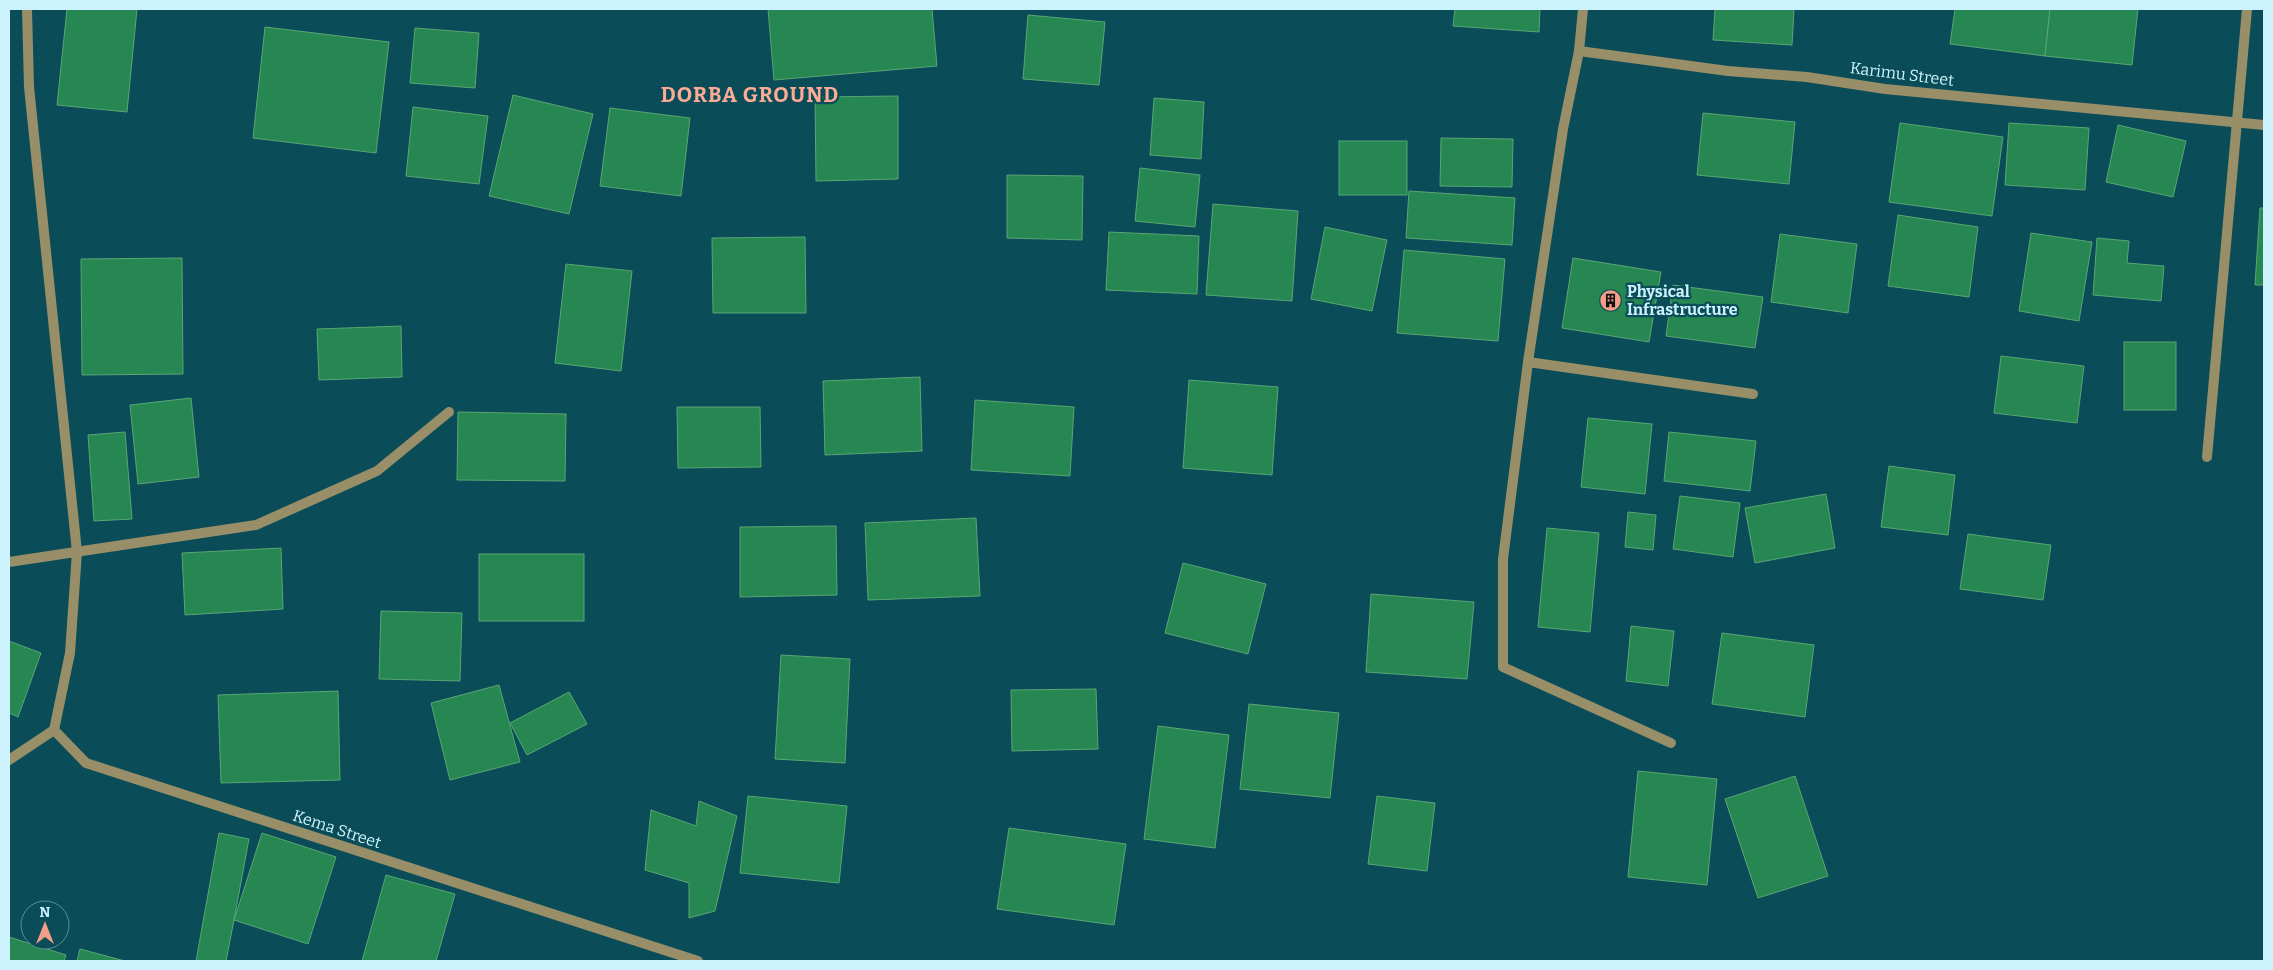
<svg xmlns="http://www.w3.org/2000/svg" width="2273" height="970" viewBox="0 0 2273 970" font-family="Bitter,serif">
	<rect width="100%" height="100%" fill="#0a4c58"/>
	<!-- building -->
	<g fill="#278752" stroke="#59a675">
		<polygon points="67,9 137,9 127,112 57,105"/>
		<polygon points="768,9 932,9 937,66 774,80"/>
		<polygon points="1455,9 1540,9 1539,32 1453,26"/>
		<polygon points="1715,9 1794,9 1792,45 1713,40"/>
		<polygon points="1955,9 2050,9 2045,56 1950,44"/>
		<polygon points="2050,9 2138,9 2132,65 2045,56"/>
		<polygon points="1028,15 1105,22 1099,85 1023,79"/>
		<polygon points="265,27 389,42 376,153 253,138"/>
		<polygon points="415,28 479,33 475,88 410,83"/>
		<polygon points="513,95 593,114 569,214 489,196"/>
		<polygon points="898,96 898,179 816,181 815,97"/>
		<polygon points="1154,98 1204,102 1201,159 1150,155"/>
		<polygon points="413,107 488,116 479,184 406,176"/>
		<polygon points="610,108 690,118 681,196 600,186"/>
		<polygon points="1703,113 1795,122 1789,184 1697,175"/>
		<polygon points="1900,123 2003,137 1992,216 1889,202"/>
		<polygon points="2009,123 2089,128 2085,190 2005,185"/>
		<polygon points="2118,125 2186,141 2173,197 2106,182"/>
		<polygon points="1441,138 1513,139 1512,187 1440,186"/>
		<rect x="1339" y="141" width="68" height="54"/>
		<polygon points="1140,168 1200,175 1195,227 1135,221"/>
		<polygon points="1007,175 1083,176 1082,240 1007,238"/>
		<polygon points="1409,191 1515,198 1512,245 1406,238"/>
		<polygon points="1213,204 1298,211 1292,301 1206,295"/>
		<polygon points="2260,208 2264,208 2264,285 2255,285"/>
		<polygon points="1898,215 1978,227 1969,297 1888,286"/>
		<polygon points="1325,227 1387,240 1372,311 1311,299"/>
		<polygon points="1109,232 1199,236 1197,294 1106,290"/>
		<polygon points="2031,233 2092,242 2079,321 2019,311"/>
		<polygon points="1780,234 1857,244 1848,313 1771,302"/>
		<polygon points="805,237 806,313 713,313 712,238"/>
		<polygon points="2097,238 2129,241 2127,263 2164,266 2161,301 2093,295"/>
		<polygon points="1404,250 1505,259 1498,341 1397,333"/>
		<polygon points="182,258 183,374 82,375 81,259"/>
		<polygon points="1573,258 1661,272 1649,342 1562,328"/>
		<polygon points="566,264 632,271 621,371 555,363"/>
		<polygon points="1673,285 1763,297 1755,348 1666,336"/>
		<polygon points="401,326 402,377 319,380 317,329"/>
		<rect x="2124" y="342" width="52" height="68"/>
		<polygon points="2001,356 2084,366 2077,423 1994,413"/>
		<polygon points="920,377 922,451 825,455 823,381"/>
		<polygon points="1189,380 1278,387 1272,475 1183,468"/>
		<polygon points="191,398 199,477 138,484 130,405"/>
		<polygon points="975,400 1074,407 1070,476 971,470"/>
		<polygon points="677,407 760,407 761,467 678,468"/>
		<polygon points="458,412 566,414 565,481 457,480"/>
		<polygon points="1588,418 1652,424 1645,494 1581,487"/>
		<polygon points="125,432 132,519 94,521 88,435"/>
		<polygon points="1669,432 1756,441 1750,491 1664,481"/>
		<polygon points="1889,466 1955,475 1948,535 1881,527"/>
		<polygon points="1826,494 1835,548 1755,563 1745,508"/>
		<polygon points="1680,496 1740,503 1733,557 1673,549"/>
		<polygon points="1628,512 1656,515 1653,550 1625,547"/>
		<polygon points="976,518 980,596 868,600 865,523"/>
		<polygon points="836,526 837,595 740,597 740,527"/>
		<polygon points="1547,528 1599,533 1590,632 1538,627"/>
		<polygon points="1968,534 2051,545 2043,600 1960,589"/>
		<polygon points="281,548 283,609 185,615 182,553"/>
		<rect x="479" y="554" width="105" height="67"/>
		<polygon points="1183,563 1266,584 1248,654 1165,633"/>
		<polygon points="1371,594 1474,602 1467,679 1366,672"/>
		<polygon points="381,611 462,613 460,681 379,679"/>
		<polygon points="1631,626 1674,631 1668,686 1626,681"/>
		<polygon points="1722,633 1814,645 1805,717 1712,704"/>
		<polygon points="9,641 41,653 18,717 9,713"/>
		<polygon points="781,655 850,659 845,763 775,759"/>
		<polygon points="499,685 520,762 450,780 431,703"/>
		<polygon points="1096,689 1098,749 1012,751 1011,690"/>
		<polygon points="338,691 340,780 221,783 218,695"/>
		<polygon points="569,692 587,724 527,755 510,723"/>
		<polygon points="1249,704 1339,713 1330,798 1240,789"/>
		<polygon points="1158,726 1229,735 1215,848 1144,839"/>
		<polygon points="1638,771 1717,779 1707,885 1628,877"/>
		<polygon points="1795,776 1828,876 1758,898 1725,799"/>
		<polygon points="748,796 847,806 839,883 740,873"/>
		<polygon points="1377,796 1435,803 1427,871 1368,864"/>
		<polygon points="699,801 737,816 715,911 689,918 689,883 645,870 651,810 696,826"/>
		<polygon points="1009,828 1126,844 1114,925 997,909"/>
		<polygon points="219,833 249,839 234,920 226,961 196,961"/>
		<polygon points="262,833 336,857 308,944 234,920"/>
		<polygon points="386,875 455,894 436,961 362,961"/>
		<polygon points="9,937 66,955 64,961 9,961"/>
		<polygon points="80,949 125,961 77,961"/>
	</g>
	<g fill="none" stroke-linecap="round" stroke-linejoin="round">
		<!-- street -->
		<g stroke="#988e68" stroke-width="10">
			<polyline points="27,9 29,87 77,552 70,653 54,730 86,763 698,961"/>
			<polyline points="1583,9 1579,51 1728,71 1807,77 1885,89 2264,125"/>
			<polyline points="1579,51 1563,129 1528,362 1503,559 1503,667 1671,743"/>
			<polyline points="1528,362 1753,394"/>
			<polyline points="2207,457 2247,9"/>
			<polyline points="9,562 256,525 377,471 449,412"/>
			<polyline points="9,760 54,730"/>
		</g>
	</g>
	<!-- icons -->
	<defs>
		<symbol id="building-disc" viewBox="-11 -11 22 22"><circle r="9.5" fill="#f49e88" stroke="#0a4c58"/><path d="M-4-6H4V6H1V3H-1V6H-4ZM-2.5-4.3h1.7v1.8h-1.7ZM.8-4.3h1.7v1.8H.8ZM-2.5-1h1.7V.8h-1.7ZM.8-1h1.7V.8H.8Z" fill="#111"/></symbol>
	</defs>
	<g fill-rule="evenodd">
		<use href="#building-disc" x="1598" y="288" width="25" height="25"/>
	</g>
	<g text-anchor="middle" dominant-baseline="central" stroke-width="4.5" stroke-linejoin="round" paint-order="stroke">
		<!-- street labels -->
		<g font-size="16" fill="#ccf3fd" stroke="#0a4c58">
			<text transform="translate(1902 74) rotate(7)">Karimu Street</text>
			<text transform="translate(337 829) rotate(18)">Kema Street</text>
		</g>
		<!-- poi labels -->
		<g font-size="16" font-weight="bold" fill="#ccf3fd" stroke="#0a4c58" text-anchor="start">
			<text x="1627" y="291">Physical<tspan x="1627" dy="18">Infrastructure</tspan></text>
		</g>
		<!-- district labels -->
		<g font-size="21" font-weight="bold" letter-spacing="1" fill="#fbab96" stroke="#0a4c58">
			<text x="750" y="95">DORBA GROUND</text>
		</g>
	</g>
	<!-- border -->
	<rect width="2273" height="970" fill="none" stroke="#ccf3fd" stroke-width="20"/>
	<!-- north arrow -->
	<g transform="translate(45 925)"><circle r="24" fill="#0a4c58" stroke="#588f9a"/>
	<path d="M0-4L9 19L0 12L-9 19Z" fill="#f49e88"/>
	<text y="-8" font-size="14" font-weight="bold" text-anchor="middle" fill="#ccf3fd">N</text>
	</g>
</svg>
